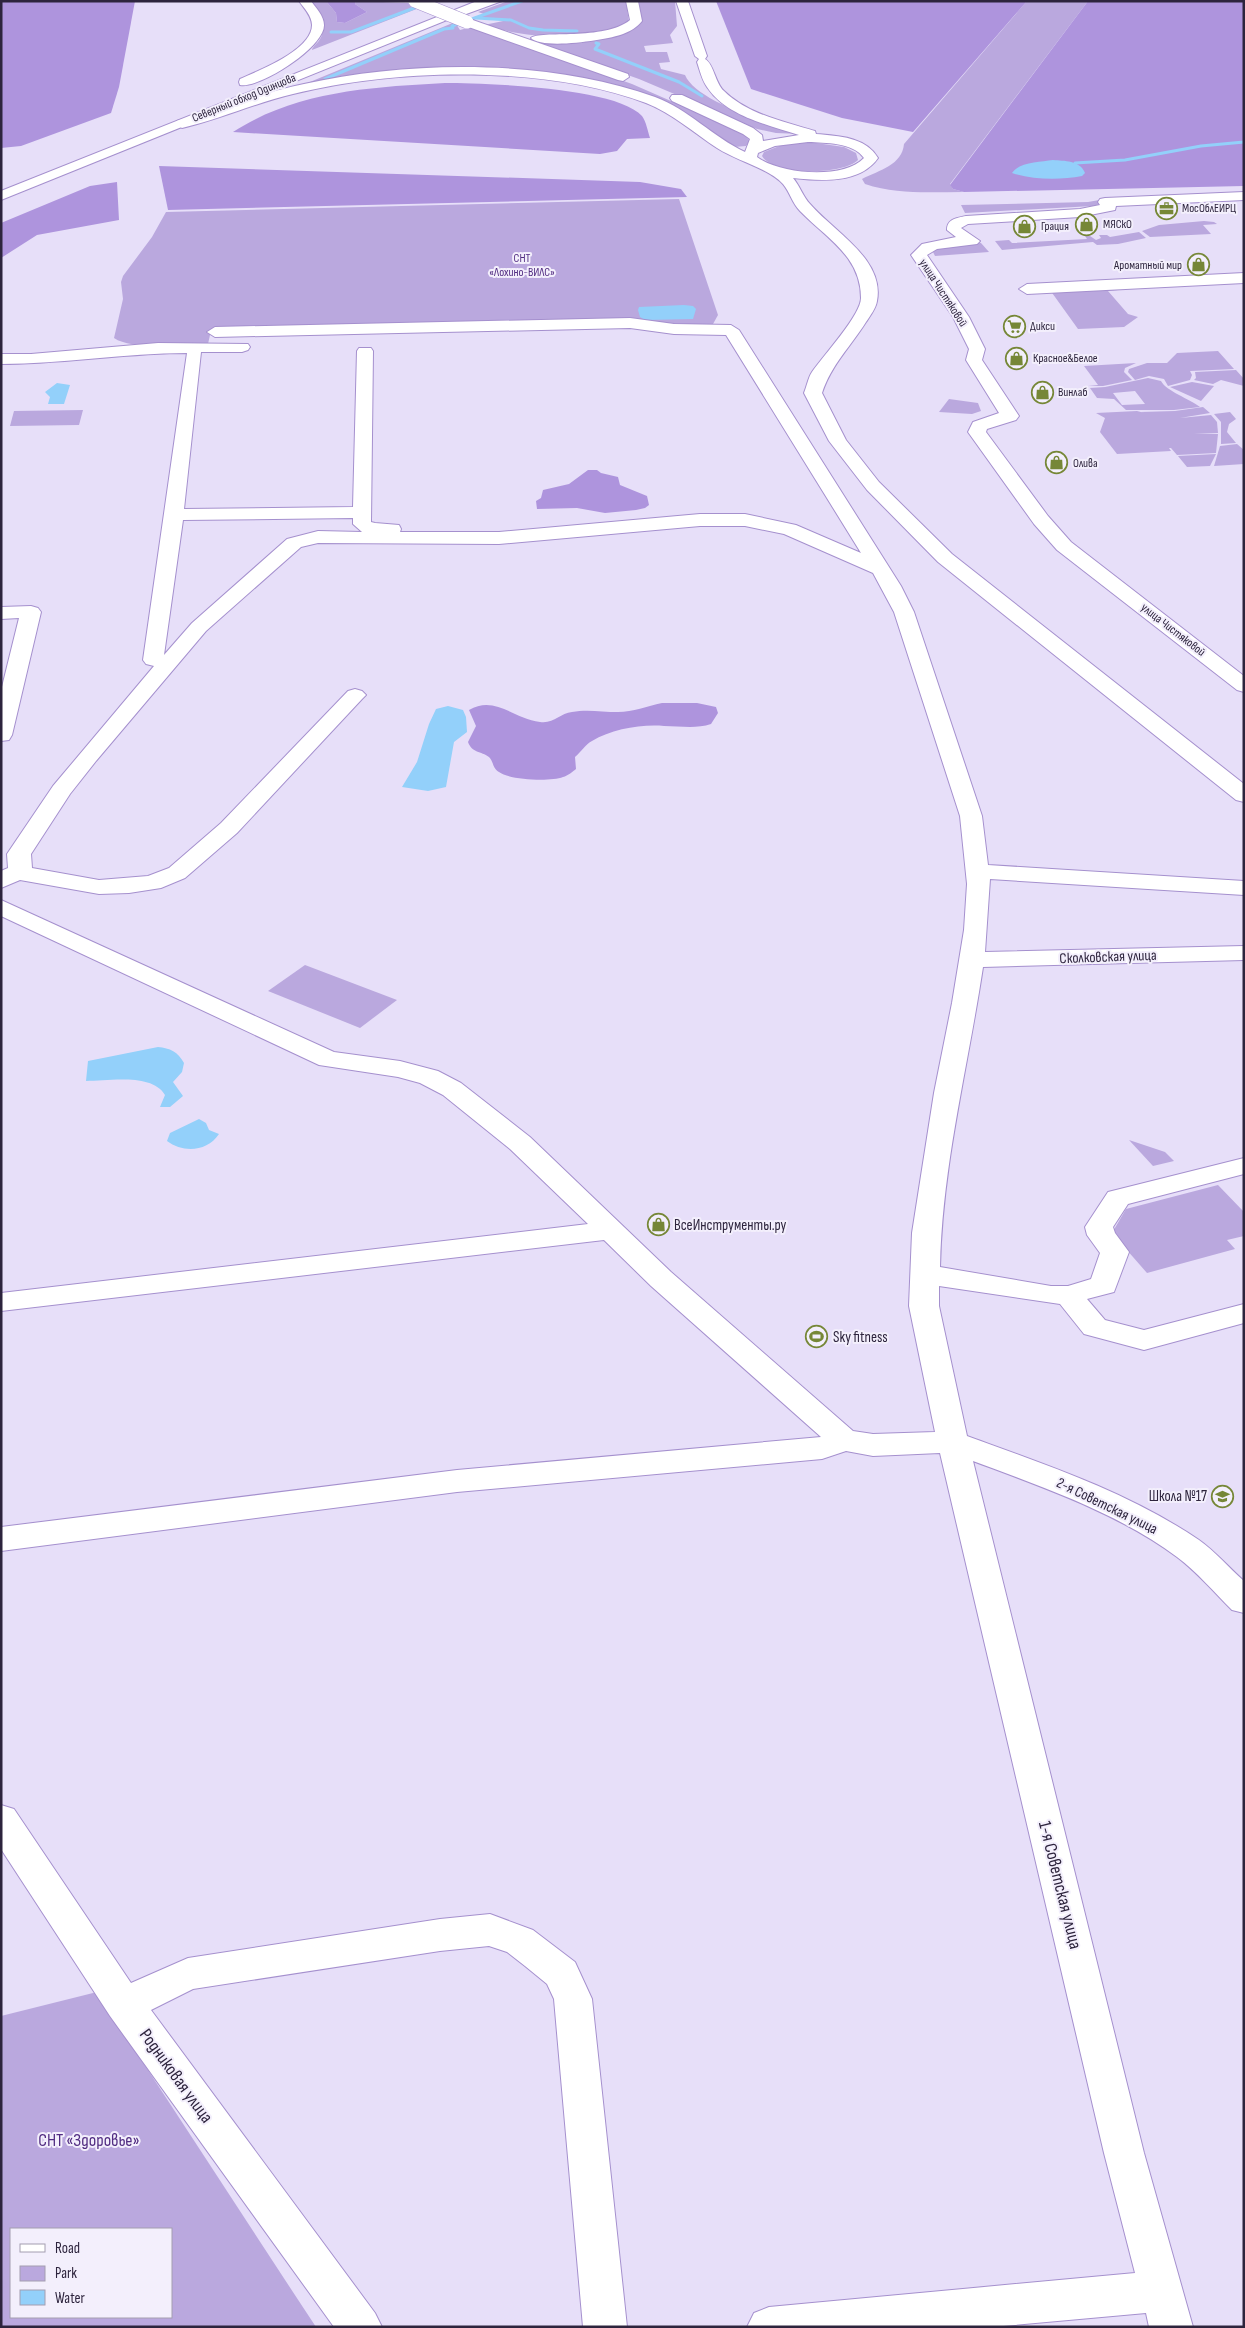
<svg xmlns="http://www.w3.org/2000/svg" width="1245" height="2328" viewBox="0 0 1245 2328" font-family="'Sofia Sans Condensed',sans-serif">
	<rect width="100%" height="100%" fill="#e7dff9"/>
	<!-- green -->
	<g fill="#baa8de" fill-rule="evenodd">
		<path d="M310,1H326L336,13L337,22L345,23L367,12L355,4L356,1L408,3L419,8L312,50C312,48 315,45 318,42C330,27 319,14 310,1Z"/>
		<path d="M508,1H626L629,22C591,44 525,38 484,25L508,20L474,18L484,14L478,12Z"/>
		<path d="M638,1H675L677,26L670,35L673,43L644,46L646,52H667L670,62L659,63L661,69L685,75C696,102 773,124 800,134L776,133L757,129L639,79L525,39H578L641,21Z"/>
		<path d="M1027,1H1088L950,184L953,189L964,192C931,192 898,195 865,184L862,179C880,170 902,165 904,144Z"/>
		<polygon points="455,22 460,30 471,27 632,84 742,132 750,141 746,146 734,147 695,120 586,80 431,71 293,89"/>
		<path d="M809,142L844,147L856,153L858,160C843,175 774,176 762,156L764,152L787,143Z"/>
		<path d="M679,199L718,315L713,324L210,335L208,344C184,344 133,351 114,338L123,299L121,282L123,276L152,237L166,212Z"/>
		<polygon points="1105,199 1108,202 1093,206 965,213 961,205 1088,202"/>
		<polygon points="1204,221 1214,222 1217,224 1203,225 1211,234 1150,237 1142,231 1159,225"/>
		<polygon points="1139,232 1146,238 1118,244 1097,245 1093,242 1002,250 995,241 1009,240 1012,243 1087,239 1085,236 1090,236 1096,240 1101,238 1099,235 1107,235 1110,237"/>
		<polygon points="975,242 981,243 989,252 935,256 933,252 935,248"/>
		<polygon points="1116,287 1118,290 1108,291 1128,314 1138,317 1124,327 1078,329 1050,290"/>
		<polygon points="1218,351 1234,369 1190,371 1192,375 1190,380 1168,386 1164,379 1149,376 1135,380 1128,372 1129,369 1147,363 1167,363 1177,353"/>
		<polygon points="1136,363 1125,368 1124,372 1132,380 1103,386 1088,386 1098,385 1084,366"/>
		<polygon points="1236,370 1244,379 1244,386 1221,380 1213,384 1194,380 1196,378 1195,372"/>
		<path d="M1148,378L1161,381C1166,391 1190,399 1200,407L1174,410H1126L1114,399L1097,398L1090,388L1105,387ZM1135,391L1145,404L1122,405L1113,393Z"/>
		<polygon points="1192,382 1214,386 1201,401 1170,387"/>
		<polygon points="949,399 978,403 981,411 972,414 939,412"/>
		<polygon points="1203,407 1210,413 1180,418 1211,415 1217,422 1218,433 1194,434 1218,434 1216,453 1177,455 1171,448 1169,448 1171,451 1117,454 1100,432 1105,418 1096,413 1137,411 1148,414 1141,412 1175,411"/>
		<polygon points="83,410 79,425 10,426 14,411"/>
		<polygon points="1230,412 1236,419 1229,424 1227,432 1236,443 1221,444 1221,422 1214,414"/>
		<polygon points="1237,444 1244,450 1244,464 1214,466 1220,446"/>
		<polygon points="1216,454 1210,466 1187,467 1178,456"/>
		<polygon points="305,965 397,1000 360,1028 268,991"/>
		<polygon points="1129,1140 1165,1152 1174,1161 1153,1166"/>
		<polygon points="1218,1185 1244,1212 1244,1236 1227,1240 1235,1249 1147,1273 1112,1233 1126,1209"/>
		<path d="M97,1992L289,2286L316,2327H1V2016ZM11,2229H171V2317H11Z"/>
	</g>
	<!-- forest -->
	<g fill="#ae94dd">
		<polygon points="1,1 135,1 119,87 111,113 21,146 1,148"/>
		<polygon points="326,1 356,1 355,4 367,12 345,23 337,22 336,13"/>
		<polygon points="716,1 1027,1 913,132 842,118 751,89"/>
		<polygon points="1088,1 1244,1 1244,186 964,192 953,189 950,185"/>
		<path d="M445,83C483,83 617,87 642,116C646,121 648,132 650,138L627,139L617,151L600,154L233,132C296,91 372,87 445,83Z"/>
		<polygon points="159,166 640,182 681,189 687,197 168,210"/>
		<polygon points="117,182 119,220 37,235 1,258 1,223 90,186"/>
		<polygon points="588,470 597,470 601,473 618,477 620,485 647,496 649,505 645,508 636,510 605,513 577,508 537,509 536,501 541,498 543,490 569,484"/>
		<path d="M662,703H697L716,707L718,713L711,724C696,729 680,726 664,726C642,724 612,729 592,741C586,744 581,752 575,757L576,769C573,771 568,776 563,777C550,782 510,780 499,772C492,768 494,762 489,757C481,751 472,753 468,742L476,726L469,710C495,695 514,719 540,722C554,724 560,713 572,712C587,709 602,712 618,712C633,712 647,706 662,703Z"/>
	</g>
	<!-- water -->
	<g fill="#93d0fa">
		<path d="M1053,160C1064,161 1080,160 1085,173L1082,176C1060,180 1034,180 1012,173C1019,162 1040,162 1053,160Z"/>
		<polygon points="684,305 693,306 696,309 693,319 645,320 640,317 638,310 639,307"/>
		<polygon points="57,383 70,385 64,404 48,404 50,397 45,392"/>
		<polygon points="448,706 463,710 466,717 467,732 454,742 446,787 428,791 402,787 417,762 429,724 436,709"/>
		<path d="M158,1047C170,1048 178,1052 184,1063L182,1072L173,1082L183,1096L170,1107H160L165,1095C152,1073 109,1081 86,1081L88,1061Z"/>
		<path d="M199,1119L206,1123L209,1130L219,1134C207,1152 183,1153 167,1141L170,1133Z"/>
	</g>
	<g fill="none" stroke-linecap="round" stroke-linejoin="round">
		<!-- stream -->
		<g stroke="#93d0fa" stroke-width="3">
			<polyline points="476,18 511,20 529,28 543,30 577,31"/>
			<polyline points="331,32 351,32 422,5"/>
			<polyline points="596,43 599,44 595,49 679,82 702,96"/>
			<polyline points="325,79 444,29 453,28 452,26 522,1"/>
			<polyline points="1075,163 1125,160 1201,146 1244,142"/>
		</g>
		<defs>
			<g id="minor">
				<path d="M299,1H311C316,8 324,16 324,25C325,47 259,89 240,85L239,82L240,79C260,70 312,50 312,25C312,16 304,8 299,1Z"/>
				<polygon points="483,1 502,1 458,17 452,13"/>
				<path d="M626,1H638L642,21C637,27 631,31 623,34C608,40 542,50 531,38C539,30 605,41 630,20Z"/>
				<path d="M676,1H688L707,56L705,59C714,64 715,83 724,91C747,114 785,122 815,131L816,134C839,136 866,137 878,158C860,184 821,181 793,178C800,186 803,197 810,204C833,231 885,259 877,301C876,308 870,316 866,322C851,346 831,365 822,393L846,440L879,482L952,554L1244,784V802L1236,800L938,562L867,490L829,441L804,393C807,386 808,378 812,372C823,356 861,315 861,298C861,256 826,238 800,211C792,203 790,192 783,184C768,168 737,161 717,148C694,133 672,113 646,103C545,65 397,68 293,94C255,103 220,119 182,128L175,124L177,121C219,108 261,93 304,84C413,60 549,59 655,97C688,109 713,137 745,152L750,139L743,134L672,101L670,98L672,95H682L753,128L762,135L763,141L799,135C768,125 726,116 707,87C702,80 700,71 697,62L699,59L695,56ZM808,142C825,143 853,142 864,158C843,180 780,174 757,157L758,153L775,146Z"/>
				<polygon points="467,18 628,74 629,77 623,81 618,80 463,25 461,22"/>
				<path d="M1244,192V200L1116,206L1115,210L1080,217L968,224L961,228L980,241L977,244L937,249L927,255L969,317L985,349L982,360L1019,416L1016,420L987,429L986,432L1048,516L1071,542L1244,676V692L1237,690L1057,550L1034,524L968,432L973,422L999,413L966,360L969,349L953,317L911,255L922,244L956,237L947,230C947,219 956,218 966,216L1080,209L1100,205L1098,202L1100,199L1105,198Z"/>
				<polygon points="1244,273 1244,283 1027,294 1019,289 1027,284"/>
				<path d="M630,318L674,324L731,325L739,330L901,586L914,612L982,816L988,865L1244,881V895L990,879L985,952L1244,946V960L983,967C968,1067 942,1166 940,1267L1051,1286H1068L1091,1279L1100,1253L1087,1235L1085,1227L1108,1192L1244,1158V1174L1128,1204L1113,1227L1115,1233L1129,1252L1114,1292L1087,1299L1105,1320L1144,1330L1244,1304V1323L1144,1350L1084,1334L1060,1304L939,1286V1306L967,1436C1047,1465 1128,1492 1199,1540C1215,1551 1229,1568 1244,1581V1613L1232,1610C1214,1592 1197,1572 1177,1557C1118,1513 1042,1487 973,1461L1144,2153L1193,2327H1149L1146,2313L992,2327H747L754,2313L769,2307L1135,2273L1104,2153L940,1453L873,1456L846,1451L822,1459L457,1492L1,1551V1527L457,1470L821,1437L651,1286L604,1240L1,1311V1293L588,1224L510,1149L443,1095L420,1083L398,1077L319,1065L1,916V900L334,1052L400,1061L438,1071L461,1083L530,1137L671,1272L853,1431L873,1434L935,1432L909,1306L912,1233L934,1093L952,1003L964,930L967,884L960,816L894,612L873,573L784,534L745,526H700L499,544L318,543L301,547L206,631L96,761L70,794L31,854L32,868L99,880L148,876L169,868L221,823L348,691L355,689L362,691L366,695L362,699L237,833L185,878L161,888L129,893L99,894L20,880L1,888V871L8,868L7,854L53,786L154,666L146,664L143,660L187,353C125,353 63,364 1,364V354H31L158,343L248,344L250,347L248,350L242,352H201L184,509L353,507L357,351L359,348H371L373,351L371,522L375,523L399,525L401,529L400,532H499L700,514H745L796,525L861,553L726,335L674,334L630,328L215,337L207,332L215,327ZM353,518V524L362,532L318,531L287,539L192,623L164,655L183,520Z"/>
				<polygon points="31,606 38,608 41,612 12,735 9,740 1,741 1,691 19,618 1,619 1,607"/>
				<polygon points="1,1805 14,1809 131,1983 188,1958 440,1919 490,1914 533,1930 575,1962 592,1999 627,2327 583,2327 554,1999 547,1984 525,1966 507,1952 489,1946 440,1951 193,1989 151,2010 375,2313 382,2327 334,2327 110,2016 1,1849"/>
			</g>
			<polygon id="highway" points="477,1 494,1 1,200 1,191"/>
		</defs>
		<!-- minor casing -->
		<use href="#minor" stroke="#a590ce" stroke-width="2"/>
		<!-- highway casing -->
		<use href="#highway" stroke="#a590ce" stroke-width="2"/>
		<!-- minor -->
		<use href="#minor" fill="#fff" fill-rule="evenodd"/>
		<!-- highway -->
		<use href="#highway" fill="#fff" fill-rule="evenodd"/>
		<defs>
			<polyline id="minor-bridge" points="415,1 467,22"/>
		</defs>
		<!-- minor-bridge casing -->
		<use href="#minor-bridge" stroke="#a590ce" stroke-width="14" stroke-linecap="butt"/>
		<!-- minor-bridge -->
		<use href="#minor-bridge" stroke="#fff" stroke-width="13"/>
	</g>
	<!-- icons -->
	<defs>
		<symbol id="office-ring" viewBox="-11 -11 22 22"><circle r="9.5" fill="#f3effc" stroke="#768737" stroke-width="1.5"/><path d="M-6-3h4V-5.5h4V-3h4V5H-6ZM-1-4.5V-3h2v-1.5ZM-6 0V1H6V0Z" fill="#768737"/></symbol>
		<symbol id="shop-ring" viewBox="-11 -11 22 22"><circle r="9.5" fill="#f3effc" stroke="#768737" stroke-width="1.5"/><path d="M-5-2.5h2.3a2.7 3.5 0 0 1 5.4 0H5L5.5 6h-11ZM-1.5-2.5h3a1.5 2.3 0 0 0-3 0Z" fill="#768737"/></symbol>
		<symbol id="supermarket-ring" viewBox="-11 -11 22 22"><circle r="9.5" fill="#f3effc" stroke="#768737" stroke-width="1.5"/><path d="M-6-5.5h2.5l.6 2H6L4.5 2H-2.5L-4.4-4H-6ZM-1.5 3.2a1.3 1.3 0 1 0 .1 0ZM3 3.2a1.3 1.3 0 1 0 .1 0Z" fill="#768737"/></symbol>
		<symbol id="stadium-ring" viewBox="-11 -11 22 22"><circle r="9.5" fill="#f3effc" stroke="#768737" stroke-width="1.5"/><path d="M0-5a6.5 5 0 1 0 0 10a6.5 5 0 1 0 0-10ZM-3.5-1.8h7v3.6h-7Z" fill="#768737"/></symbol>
		<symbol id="school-ring" viewBox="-11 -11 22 22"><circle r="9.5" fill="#f3effc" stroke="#768737" stroke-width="1.5"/><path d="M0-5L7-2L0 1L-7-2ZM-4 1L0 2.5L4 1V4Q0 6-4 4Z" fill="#768737"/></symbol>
	</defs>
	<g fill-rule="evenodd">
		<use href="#office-ring" x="1154" y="196" width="25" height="25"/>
		<use href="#shop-ring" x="1074" y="212" width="25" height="25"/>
		<use href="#shop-ring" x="1012" y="214" width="25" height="25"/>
		<use href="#shop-ring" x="1186" y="252" width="25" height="25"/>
		<use href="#supermarket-ring" x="1002" y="314" width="25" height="25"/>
		<use href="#shop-ring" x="1004" y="346" width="25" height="25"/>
		<use href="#shop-ring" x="1030" y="380" width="25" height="25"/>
		<use href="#shop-ring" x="1044" y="450" width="25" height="25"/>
		<use href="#shop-ring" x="646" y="1212" width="25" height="25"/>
		<use href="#stadium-ring" x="804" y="1324" width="25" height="25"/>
		<use href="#school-ring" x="1210" y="1484" width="25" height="25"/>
	</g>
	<g text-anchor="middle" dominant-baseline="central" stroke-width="4" stroke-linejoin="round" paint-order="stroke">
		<!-- far-street labels -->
		<g font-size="12" fill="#2d243d" stroke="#f3effc">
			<text transform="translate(244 98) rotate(-22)">Северный обход Одинцова</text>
			<text transform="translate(943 293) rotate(57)">улица Чистяковой</text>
			<text transform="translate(1173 630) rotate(38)">улица Чистяковой</text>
		</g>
		<!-- far-poi labels -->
		<g font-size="12" fill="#2d243d" stroke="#f3effc" text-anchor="start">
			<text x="1182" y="208">МосОблЕИРЦ</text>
			<text x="1103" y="224">МЯСкО</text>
			<text x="1041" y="226">Грация</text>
			<text x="1182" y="265" text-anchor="end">Ароматный мир</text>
			<text x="1030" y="326">Дикси</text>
			<text x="1033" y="358">Красное&amp;Белое</text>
			<text x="1058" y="392">Винлаб</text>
			<text x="1073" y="463">Олива</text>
		</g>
		<!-- far-park labels -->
		<g font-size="12" fill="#522d82" stroke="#f3effc">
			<text x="522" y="258">СНТ<tspan x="522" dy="14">«Лохино-ВИЛС»</tspan></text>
		</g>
		<!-- street labels -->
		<g font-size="15" fill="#2d243d" stroke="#f3effc">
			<text transform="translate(1108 957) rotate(-2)">Сколковская улица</text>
			<text transform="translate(1107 1506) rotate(26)">2-я Советская улица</text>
		</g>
		<!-- poi labels -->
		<g font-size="15" fill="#2d243d" stroke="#f3effc" text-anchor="start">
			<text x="674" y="1225">ВсеИнструменты.ру</text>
			<text x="833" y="1337">Sky fitness</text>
			<text x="1207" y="1496" text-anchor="end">Школа №17</text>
		</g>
		<!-- near-street labels -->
		<g font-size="18" fill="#2d243d" stroke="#f3effc">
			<text transform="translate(1060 1885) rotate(76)">1-я Советская улица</text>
			<text transform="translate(176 2076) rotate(54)">Родниковая улица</text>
		</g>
		<!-- near-park labels -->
		<g font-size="18" fill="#522d82" stroke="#f3effc">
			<text x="89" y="2140">СНТ «Здоровье»</text>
		</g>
	</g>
	<!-- border -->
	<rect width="1245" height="2328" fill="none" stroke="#2d243d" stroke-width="5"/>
	<!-- legend -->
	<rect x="10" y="2228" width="162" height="90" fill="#f3effc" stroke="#a49eb0"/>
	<rect x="20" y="2244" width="25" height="8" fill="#ffffff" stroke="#a49eb0"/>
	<text x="55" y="2253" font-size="15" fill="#2d243d">Road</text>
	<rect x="20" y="2266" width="25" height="15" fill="#baa8de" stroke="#a49eb0"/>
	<text x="55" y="2278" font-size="15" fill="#2d243d">Park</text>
	<rect x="20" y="2290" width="25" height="15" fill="#93d0fa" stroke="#a49eb0"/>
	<text x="55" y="2303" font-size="15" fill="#2d243d">Water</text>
</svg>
